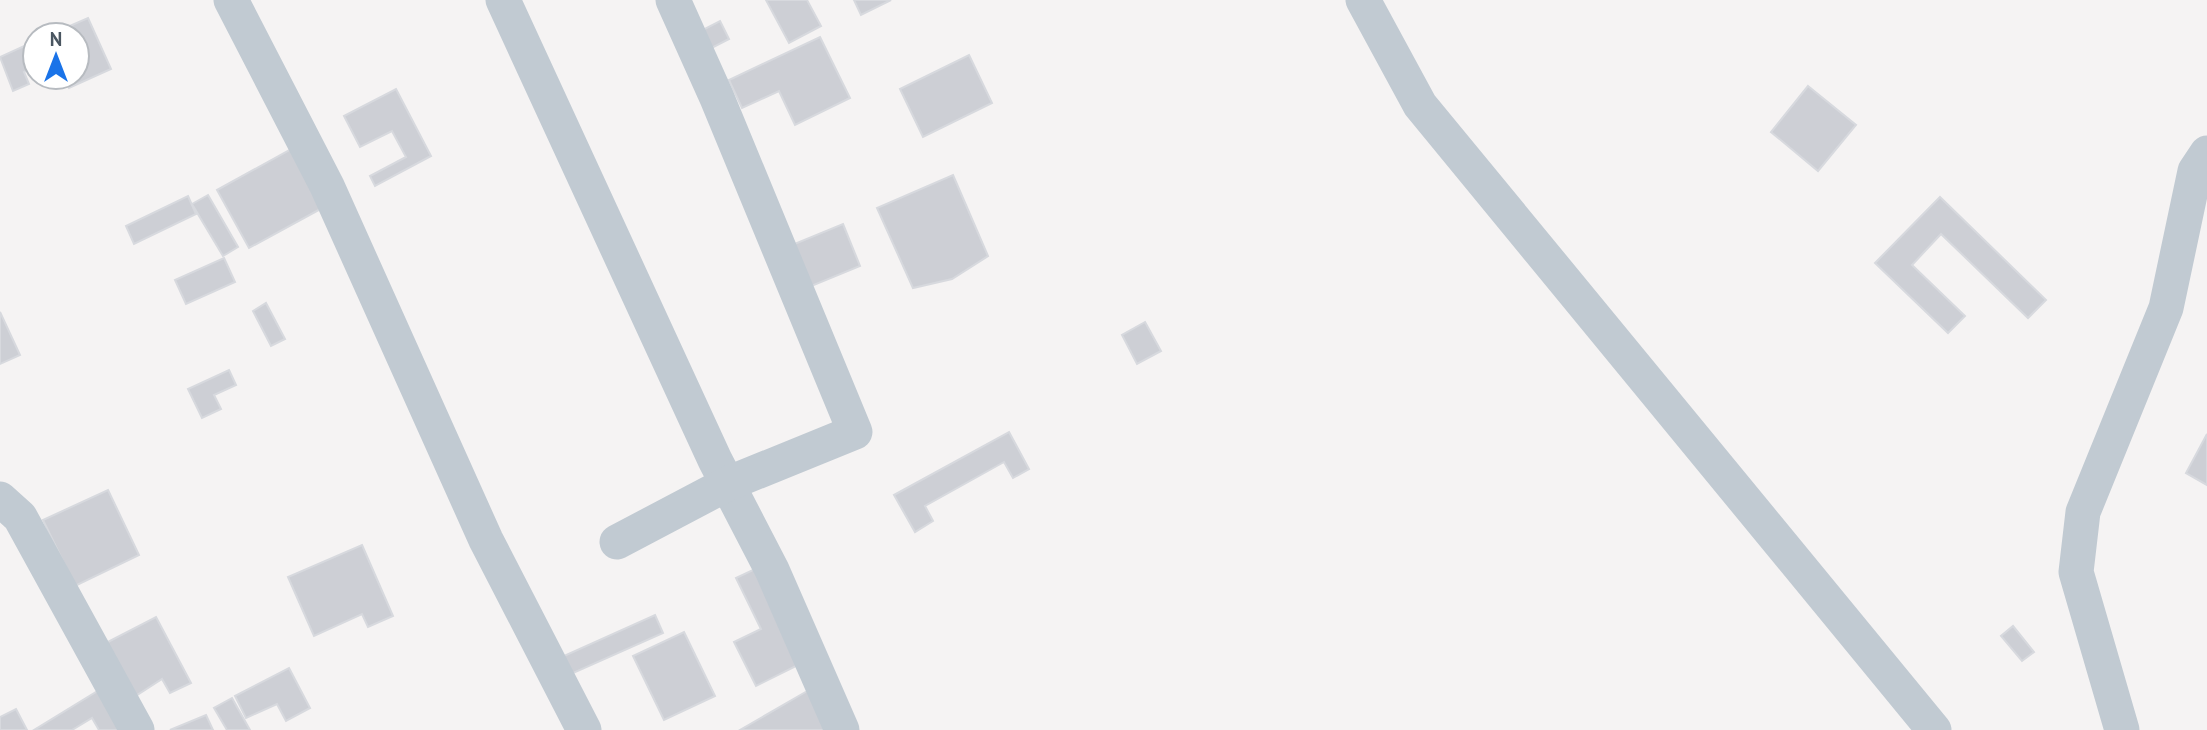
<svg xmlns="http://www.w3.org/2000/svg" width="2207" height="730" viewBox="0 0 2207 730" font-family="'PT Sans',sans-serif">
	<rect width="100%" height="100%" fill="#f5f3f3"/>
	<!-- building -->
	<g fill="#cdcfd5" stroke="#d7d9de" stroke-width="2">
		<polygon points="766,0 807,0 821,26 789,43"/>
		<polygon points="854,0 891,0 861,15"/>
		<polygon points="88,18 111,69 69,88 64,77 77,77 77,35 49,35"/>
		<polygon points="720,21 729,39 704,52 695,34"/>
		<polygon points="820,37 850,98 795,125 779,91 742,108 729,80"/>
		<polygon points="35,41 35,67 24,72 29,84 13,91 0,57"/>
		<polygon points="969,55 992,103 923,137 900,89"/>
		<polygon points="1808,86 1856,125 1818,171 1771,132"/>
		<polygon points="396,89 431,156 375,186 370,176 406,157 392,131 360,147 344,116"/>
		<polygon points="293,148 326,206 249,248 217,190"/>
		<polygon points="953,175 988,256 952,279 913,288 877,208"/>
		<polygon points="208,195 238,247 223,256 192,204"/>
		<polygon points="188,196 196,214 134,244 126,226"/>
		<polygon points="1940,197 2046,300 2028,318 1941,234 1912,265 1965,316 1948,333 1875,263"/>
		<polygon points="843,224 860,266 809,287 792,245"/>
		<polygon points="224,258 235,282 186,304 175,280"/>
		<polygon points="266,303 285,339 271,346 253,311"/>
		<polygon points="0,312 20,355 0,364"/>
		<polygon points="1145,322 1161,351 1137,364 1122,335"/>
		<polygon points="229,370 236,385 214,395 221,409 202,418 188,389"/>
		<polygon points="1009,432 1029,469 1013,478 1004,462 925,506 933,521 915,532 894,495"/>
		<polygon points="2207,434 2207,485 2186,473"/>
		<polygon points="108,490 139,555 75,586 43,520"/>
		<polygon points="362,545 393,616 368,627 362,614 314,636 288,577"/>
		<polygon points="755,569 802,663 756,686 734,642 761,629 736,578"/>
		<polygon points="655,615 663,633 562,678 555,660"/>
		<polygon points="156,617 191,683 170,693 162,679 134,697 104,644"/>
		<polygon points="2013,626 2034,652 2022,661 2001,636"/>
		<polygon points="684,632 715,696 664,720 633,656"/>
		<polygon points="289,668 310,708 286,721 277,704 246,718 235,696"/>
		<polygon points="101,689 121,730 99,730 92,718 72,730 34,730"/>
		<polygon points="809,690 832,730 740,730"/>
		<polygon points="232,698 250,730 227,730 214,708"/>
		<polygon points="16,709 27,730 0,730 0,717"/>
		<polygon points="206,715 213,730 170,730"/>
	</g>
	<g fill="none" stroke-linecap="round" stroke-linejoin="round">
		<!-- minor -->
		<g stroke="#c1cad2" stroke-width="35">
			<polyline points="231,0 327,186 486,540 584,730"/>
			<polyline points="503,0 715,460 772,570 842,730"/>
			<polyline points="1363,0 1420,105 1934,730"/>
			<polyline points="0,499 20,517 137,730"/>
			<polyline points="617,542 727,484 855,432 717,98 673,0"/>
			<polyline points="2122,730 2076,572 2083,512 2166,308 2195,171 2207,153"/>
		</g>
	</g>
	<!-- north arrow -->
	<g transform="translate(56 56)"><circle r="33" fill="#ffffff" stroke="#b7bbc0" stroke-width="2"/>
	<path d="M0-5L12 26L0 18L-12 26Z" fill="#1a73e8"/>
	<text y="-10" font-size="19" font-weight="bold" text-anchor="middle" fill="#4a5661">N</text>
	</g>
</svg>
